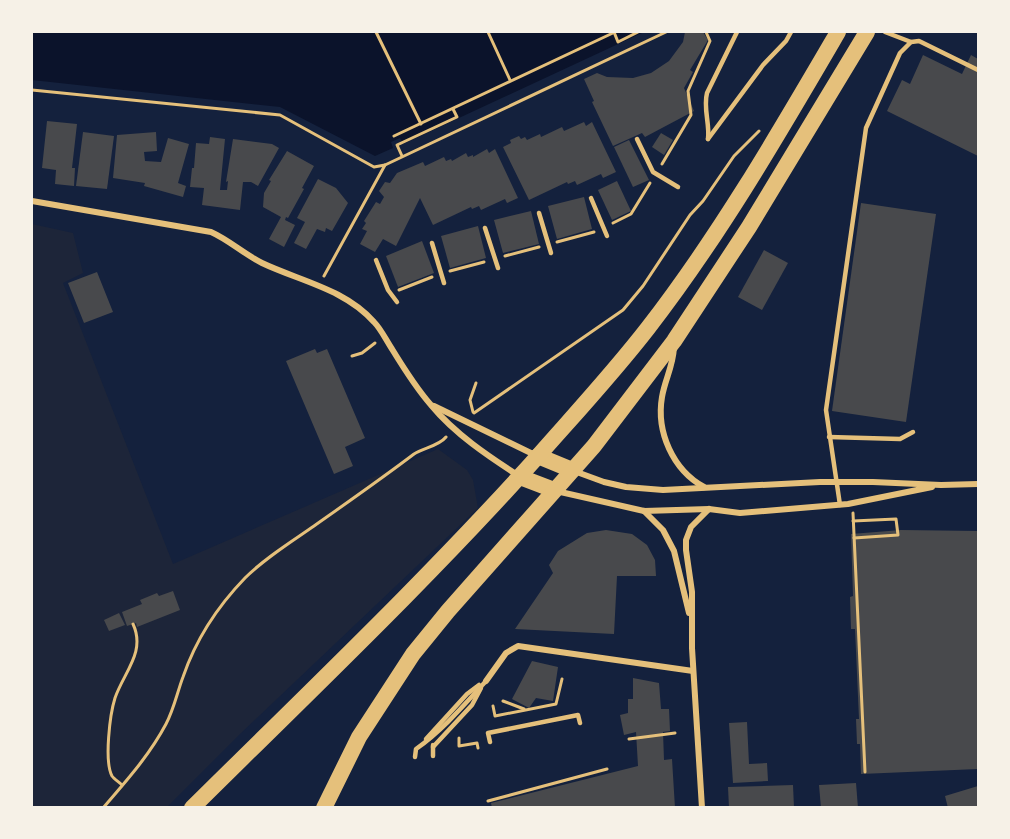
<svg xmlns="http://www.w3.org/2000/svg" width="1010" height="839" viewBox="0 0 1010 839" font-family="Poppins,sans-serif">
	<rect width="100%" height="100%" fill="#14213d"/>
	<!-- green -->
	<polygon fill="#1d2539" points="32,224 73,233 83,273 63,283 173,564 438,449 467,470 473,480 478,508 240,734 167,807 32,807"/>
	<!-- water -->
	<polygon fill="#0b132b" points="32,32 644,32 403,144 400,138 391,142 393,148 375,156 280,107 32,80"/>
	<!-- building -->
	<g fill="#48494c">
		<polygon points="685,32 703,32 708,40 690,70 693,72 684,88 694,111 645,137 642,133 613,146 592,102 594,101 584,79 597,73 607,77 633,78 651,73 669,61 683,42"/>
		<polygon points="923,55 962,74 971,55 978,59 978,156 887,111 902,80 910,84"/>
		<polygon points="47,121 77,124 72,168 75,168 74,186 55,184 56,170 42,168"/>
		<polygon points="584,122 586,126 592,122 616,172 603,178 601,174 577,185 575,181 568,184 567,182 529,200 503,147 511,143 510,140 519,136 521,139 525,137 527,140 540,134 541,137 562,127 564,131"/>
		<polygon points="83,132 114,136 107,189 76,186"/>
		<polygon points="156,132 157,151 144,152 145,161 161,162 168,138 189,144 178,183 186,186 183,197 144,186 145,183 113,178 117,135"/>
		<polygon points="661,133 673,140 664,155 652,147"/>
		<polygon points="210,137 225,139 220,190 227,190 228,181 226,182 233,139 272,144 279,148 258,186 251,182 243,182 240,210 202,205 204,188 190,187 192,168 194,168 196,143 209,144"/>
		<polygon points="629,140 649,180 633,187 614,147"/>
		<polygon points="487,149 489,153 495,149 518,198 507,203 505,199 481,210 479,206 472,209 471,207 433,225 420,198 396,246 383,239 375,252 360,244 367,231 362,229 366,223 364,221 376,202 380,204 384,197 379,191 385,182 390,183 397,173 423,162 425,166 444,157 446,161 451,159 452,161 466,153 468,157 473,155 473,157"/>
		<polygon points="287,151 314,166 302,188 304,189 288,218 286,217 285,220 295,225 284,247 269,239 281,217 263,207 264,193 271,181 269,180"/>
		<polygon points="318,179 336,188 348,203 332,231 326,228 325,232 317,229 306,249 294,243 305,222 297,218"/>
		<polygon points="617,181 631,211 612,220 598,190"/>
		<polygon points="584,197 592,229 557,239 548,206"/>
		<polygon points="861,203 936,214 906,422 832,411"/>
		<polygon points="531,211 539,244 503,253 494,220"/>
		<polygon points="478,226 486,258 450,268 441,236"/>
		<polygon points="422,241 434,273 398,287 386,256"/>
		<polygon points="764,250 788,263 762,310 738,297"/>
		<polygon points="97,272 113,312 84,323 68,283"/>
		<polygon points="315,349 317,353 327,349 365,438 345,447 353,466 334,474 286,361"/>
		<polygon points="606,530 632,534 647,545 655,560 656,576 617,576 614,634 515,629 553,573 549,565 558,551 587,533"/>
		<polygon points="901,530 978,531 978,769 861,774 860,744 857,744 856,719 859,719 855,629 851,629 850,597 853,596 851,534"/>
		<polygon points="173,591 180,610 137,627 136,623 127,626 122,612 142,604 140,600 157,593 159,596"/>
		<polygon points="119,613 125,625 109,631 104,620"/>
		<polygon points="532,661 558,667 553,701 536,698 529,708 512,699"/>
		<polygon points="633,678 659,683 661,709 669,709 670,731 663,732 664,760 672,759 675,808 492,808 491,803 638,766 636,732 624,735 620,715 628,713 628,699 633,699"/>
		<polygon points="747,722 749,764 767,763 768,781 733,783 729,723"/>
		<polygon points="856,783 858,808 821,808 819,785"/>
		<polygon points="793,785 794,808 729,808 728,787"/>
		<polygon points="978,786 978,808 948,808 945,796"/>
	</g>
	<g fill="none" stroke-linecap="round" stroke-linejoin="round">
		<!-- path -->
		<g stroke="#e5c07b" stroke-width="3">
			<polyline points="376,32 421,124"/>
			<polyline points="488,32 510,80"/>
			<polyline points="614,32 618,42 638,32"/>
			<polyline points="32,90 280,115 374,167 385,165 666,32"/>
			<polyline points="394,136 615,32"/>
			<polyline points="402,156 397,145 457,117 453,109"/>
			<polyline points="662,164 691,115 688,91 710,41 706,32"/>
			<polyline points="613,223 631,214 650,183"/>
			<polyline points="557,242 594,232"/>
			<polyline points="505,256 539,247"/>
			<polyline points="450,271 484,262"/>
			<polyline points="324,276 385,165"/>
			<polyline points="399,290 432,277"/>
			<polyline points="352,356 362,353 375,343"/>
			<polyline points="473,412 470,400 476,383"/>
			<polyline points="474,413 623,310 643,286 690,215 703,201 734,156 759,131"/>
			<polyline points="853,513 865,772"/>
			<polyline points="853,521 896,519 898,535 854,538"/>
			<polyline points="503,701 524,709"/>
			<polyline points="493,706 495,716 556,704 562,679"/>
			<polyline points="459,738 459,746 477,743 478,748"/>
			<polyline points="629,739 675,733"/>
			<path d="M122,785C119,782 114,779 112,776C104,761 110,714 115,698C124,672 146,652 133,624"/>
			<polyline points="488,801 607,769"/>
			<path d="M103,808C126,781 149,756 166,724C174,709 177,693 183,677C196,639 217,607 245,578C265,558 291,542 314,526C348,502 381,479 414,454C423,448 439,446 446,437"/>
		</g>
		<!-- service -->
		<g stroke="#e5c07b" stroke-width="4.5">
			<polyline points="885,32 911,42"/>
			<polyline points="637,139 653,172 678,187"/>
			<polyline points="708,139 763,65 786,41 791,32"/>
			<path d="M708,139C710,124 703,108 707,93L737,32"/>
			<polyline points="591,198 607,236"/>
			<polyline points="539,213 551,253"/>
			<polyline points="485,228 498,268"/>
			<polyline points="432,243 444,283"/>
			<polyline points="376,260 388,290 397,302"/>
			<polyline points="829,437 900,439 913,432"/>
			<polyline points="840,505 826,410 866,128 900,53 911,42 919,41 978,70"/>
			<polyline points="426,739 467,694 479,685"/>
			<polyline points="490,742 488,733 578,715 580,723"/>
			<polyline points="433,745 433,756"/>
			<polyline points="433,747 472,705 481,688"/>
			<path d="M415,757L416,749C443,730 464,705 486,681"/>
		</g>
		<!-- minor -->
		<g stroke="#e5c07b" stroke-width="6">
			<path d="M32,201L211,232C229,240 244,254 262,263C300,281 345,289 374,322C381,329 386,340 392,349C403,367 416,388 431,405C455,434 488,456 519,476"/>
			<path d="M674,347C673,367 665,379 662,397C656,432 673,470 704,487"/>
			<polyline points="434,406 535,455"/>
			<polyline points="574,471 604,482 626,487 663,490 820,482 873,482 941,485 978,484"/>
			<polyline points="556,491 644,511 709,509 740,513 848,504 932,487"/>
			<polyline points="644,511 663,530 674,551 689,613"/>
			<polyline points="486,681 506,653 518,646 693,671"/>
			<polyline points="702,808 692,648 692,592 686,550 686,540 691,527 709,509"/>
		</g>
		<!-- trunk -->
		<g stroke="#e5c07b" stroke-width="16">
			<polyline points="538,456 572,470"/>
			<polyline points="520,477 554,490"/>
			<path d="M192,808C309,692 429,578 539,455C576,413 614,372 648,328C720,235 779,133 838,32"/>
			<polyline points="324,808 359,737 413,654 448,611 594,446 674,341 749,227 867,32"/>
		</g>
	</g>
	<!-- border -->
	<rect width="1010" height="839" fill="none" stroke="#f6f1e7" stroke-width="66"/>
</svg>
